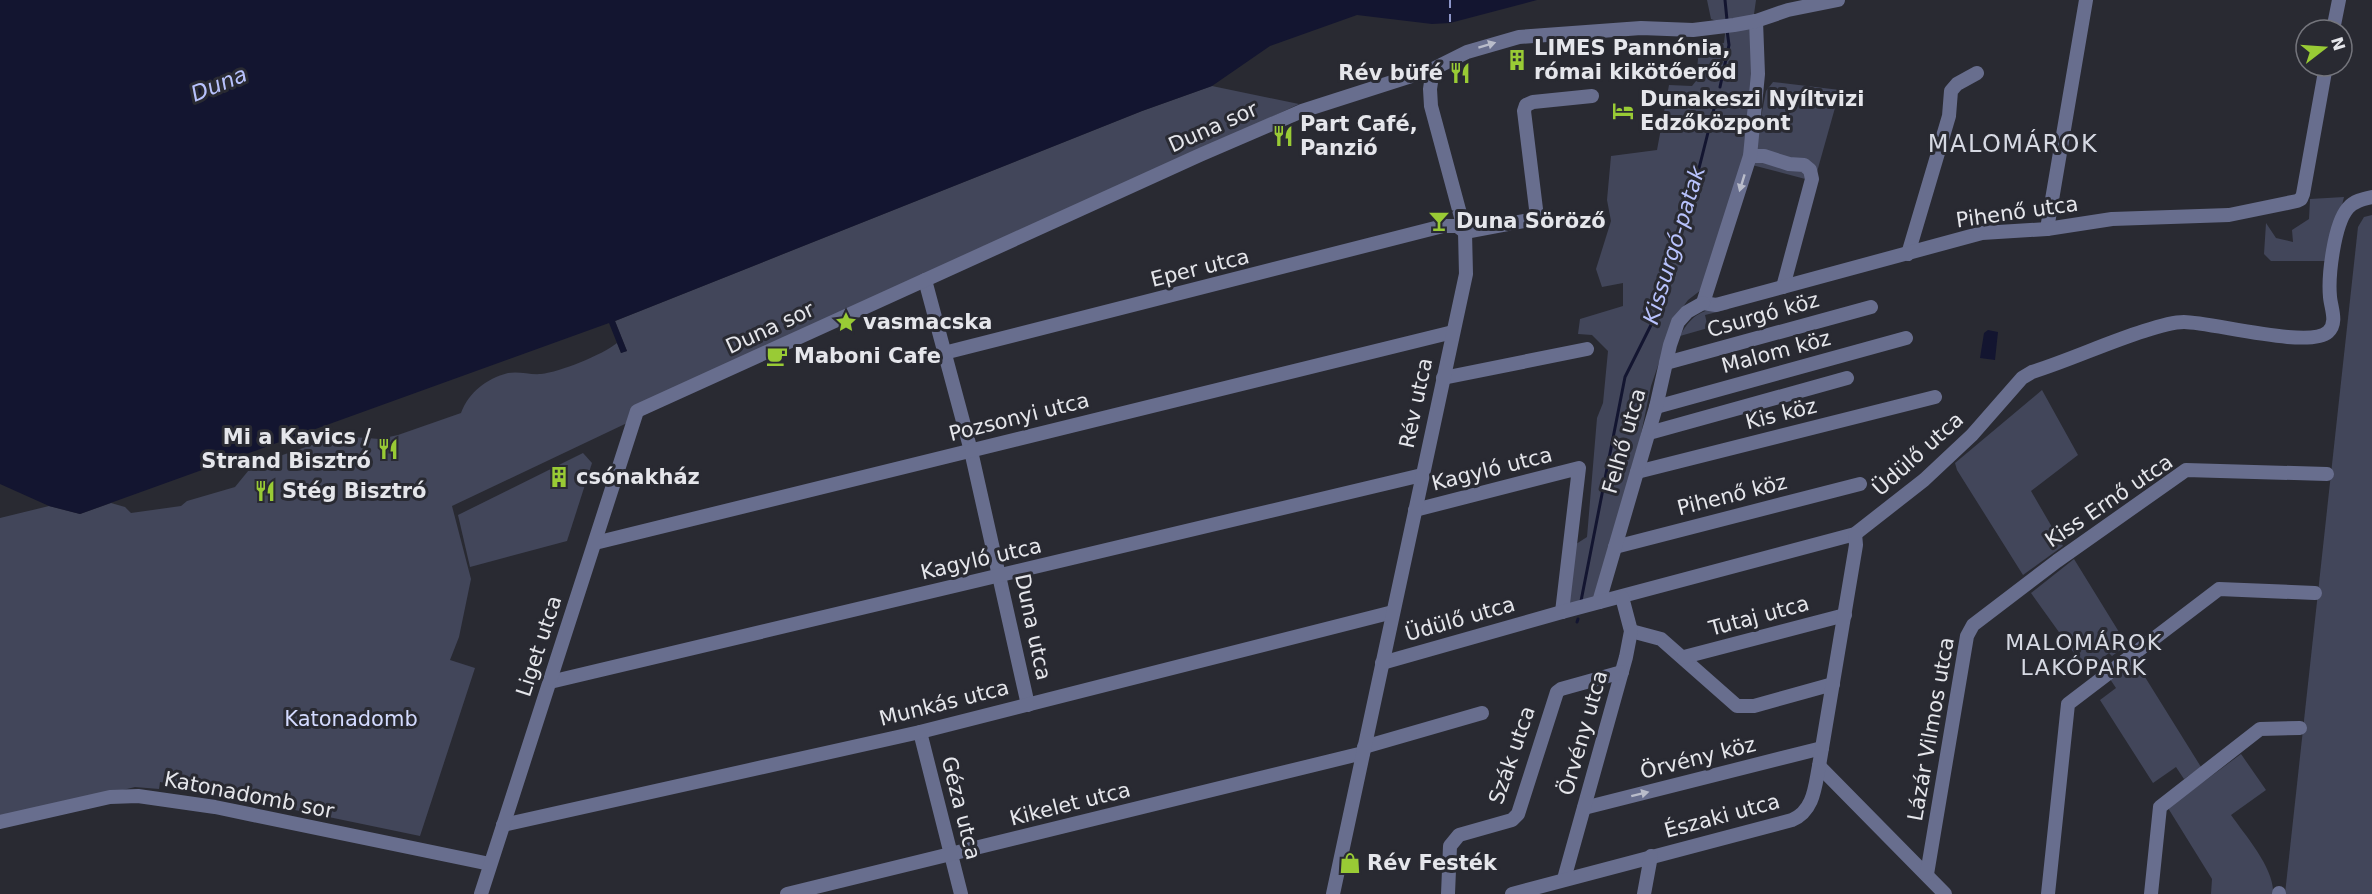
<svg xmlns="http://www.w3.org/2000/svg" width="2372" height="894" viewBox="0 0 2372 894" font-family="'DejaVu Sans',sans-serif">
	<rect width="100%" height="100%" fill="#292a32"/>
	<!-- green -->
	<g fill="#42465a">
		<polygon points="1707,0 1756,0 1751,35 1751,83 1745,150 1727,212 1701,290 1688,300 1674,319 1665,345 1651,386 1637,453 1593,603 1569,608 1573,546 1587,537 1597,418 1603,403 1608,351 1592,335 1578,334 1580,319 1623,306 1623,283 1602,287 1596,269 1611,221 1607,200 1611,156 1657,150 1669,85 1692,86 1696,81 1699,48 1724,43 1725,34 1719,22 1711,19"/>
		<polygon points="1773,82 1840,90 1815,179 1809,180 1752,165 1766,91"/>
		<path d="M1212,86L1299,104L452,506L471,579L459,637L450,660L475,668L420,836L160,782L159,789L135,787L0,820V518L49,506L80,514L111,503L125,507L131,513L181,506L187,501L235,487L253,465L338,436L380,439L398,435L461,413C469,392 486,379 508,373C519,371 530,375 541,374C560,372 602,355 617,343L621,353L627,351L615,321L1142,111Z"/>
		<polygon points="2344,197 2328,261 2271,261 2264,254 2266,223 2276,238 2293,242 2292,230 2309,219 2310,199"/>
		<polygon points="2372,215 2372,894 2285,894 2358,227 2364,217"/>
		<path d="M1728,306L1729,309L1705,315L1708,328L1680,336C1693,312 1702,311 1728,306Z"/>
		<polygon points="2042,390 2078,455 2031,491 2063,546 2023,575 1957,470 1955,463"/>
		<polygon points="583,453 592,463 567,541 470,567 458,515"/>
		<polygon points="2074,559 2127,645 2112,656 2109,653 2089,668 2091,672 2089,674 2031,593"/>
		<polygon points="2135,661 2201,767 2184,779 2176,767 2153,783 2100,700 2116,688 2110,679"/>
		<path d="M2241,754L2266,790L2231,815C2245,835 2275,869 2273,894H2211L2212,879L2168,808Z"/>
	</g>
	<!-- water -->
	<g fill="#131530">
		<polygon points="0,0 1537,0 1450,23 1432,24 1357,15 1270,46 1212,86 1142,111 615,321 627,351 621,353 609,323 80,514 49,506 0,484"/>
		<polygon points="1988,330 1998,332 1995,360 1980,358 1984,333"/>
	</g>
	<g fill="none" stroke-linecap="round" stroke-linejoin="round">
		<!-- stream -->
		<g stroke="#131530" stroke-width="3">
			<polyline points="1725,0 1727,20"/>
			<polyline points="1720,87 1729,45 1727,30"/>
			<polyline points="1581,601 1625,377 1657,313 1662,278 1696,180 1717,97"/>
			<polyline points="1577,622 1578,619"/>
		</g>
		<!-- ferry -->
		<polyline stroke="#b8c2fd" stroke-width="1.5" stroke-dasharray="8 6" stroke-linecap="butt" points="1450,0 1450,23"/>
		<!-- minor -->
		<g stroke="#686e8e" stroke-width="14">
			<polyline points="2333,30 2339,0"/>
			<polyline points="1750,156 1764,156 1789,164 1804,165 1810,170 1812,179 1783,287"/>
			<polyline points="2047,229 2086,0"/>
			<polyline points="1465,232 1530,220 1535,215 1536,209 1524,111 1526,105 1533,102 1592,96"/>
			<polyline points="1908,254 1949,116 1951,91 1957,84 1977,73"/>
			<polyline points="925,280 971,451 1028,705"/>
			<polyline points="1703,303 1716,305 1982,233 2047,229 2112,219 2229,215 2297,201 2301,199 2303,194 2326,66"/>
			<polyline points="1703,303 1750,156 1758,74 1756,21"/>
			<polyline points="944,353 1443,226 1457,226 1465,232"/>
			<polyline points="1666,363 1871,307"/>
			<polyline points="1443,378 1587,349"/>
			<polyline points="1656,407 1906,338"/>
			<polyline points="1649,433 1847,378"/>
			<polyline points="1637,472 1935,397"/>
			<polyline points="1415,510 1579,468 1562,612"/>
			<polyline points="595,543 1453,332"/>
			<polyline points="1615,547 1860,484"/>
			<polyline points="1599,602 1656,407 1670,345 1678,322 1687,312 1703,303"/>
			<polyline points="1631,631 1661,639 1737,706 1754,706 1833,684"/>
			<polyline points="1684,657 1845,615"/>
			<path d="M1382,663L1562,612L1855,534L1924,480L1972,435L2022,378L2032,372C2070,360 2106,343 2144,331C2156,327 2171,322 2184,322C2211,322 2309,349 2328,332C2338,323 2331,308 2330,297C2328,276 2334,224 2348,208C2354,201 2363,199 2372,197"/>
			<polyline points="550,682 1422,475"/>
			<polyline points="920,732 961,894"/>
			<polyline points="1364,747 1482,713"/>
			<polyline points="1819,766 1945,894"/>
			<polyline points="1584,808 1822,748"/>
			<polyline points="0,822 110,797 138,796 215,807 490,864"/>
			<polyline points="503,825 920,732 1393,612"/>
			<polyline points="1927,874 1967,636 1973,625 2057,561 2186,470 2327,474"/>
			<polyline points="1564,879 1626,657 1631,631 1622,597"/>
			<polyline points="481,894 637,411 1200,155 1302,111 1433,69 1467,52 1519,37 1641,28 1693,30 1734,25 1756,21 1788,10 1838,0"/>
			<polyline points="787,894 1363,753"/>
			<polyline points="1333,894 1466,274 1465,232 1431,106 1430,89 1433,69"/>
			<polyline points="1448,894 1450,846 1459,835 1512,820 1518,814 1557,692 1561,689 1622,672"/>
			<path d="M1512,894L1792,820C1814,811 1815,786 1819,766L1856,545L1855,534"/>
			<polyline points="1644,894 1651,856"/>
			<polyline points="2048,894 2068,704 2219,589 2315,593"/>
			<polyline points="2151,894 2160,807 2260,729 2300,728"/>
			<polyline points="2279,894 2279,893"/>
		</g>
	</g>
	<!-- one-way arrows -->
	<defs><path id="oneway-solid" d="M-6-.8H1V-3.2L6.5 0L1 3.2V.8H-6Z" transform="scale(1.5)"/></defs>
	<g fill="#b9bcca">
		<use href="#oneway-solid" transform="translate(1487 45) rotate(-17)"/>
		<use href="#oneway-solid" transform="translate(1742 183) rotate(107)"/>
		<use href="#oneway-solid" transform="translate(1640 794) rotate(-14)"/>
	</g>
	<!-- icons -->
	<defs>
		<symbol id="building-bare" viewBox="-9 -9 18 18"><path d="M-4-6H4V6H1V3H-1V6H-4ZM-2.5-4.3h1.7v1.8h-1.7ZM.8-4.3h1.7v1.8H.8ZM-2.5-1h1.7V.8h-1.7ZM.8-1h1.7V.8H.8Z" fill="#99cb35" stroke="#292a32" stroke-width="2.5" paint-order="stroke"/></symbol>
		<symbol id="restaurant-bare" viewBox="-9 -9 18 18"><path d="M-5-6h1v4h1v-4h1v4h1v-4h1v5L-1.5 .5V6h-2V.5L-5-1ZM5-6V6H3V1.5H1.5Q1.5-4 5-6Z" fill="#99cb35" stroke="#292a32" stroke-width="2.5" paint-order="stroke"/></symbol>
		<symbol id="hotel-bare" viewBox="-9 -9 18 18"><path d="M-6-4.5h1.5V1H6V5H4.5V3h-9V5H-6ZM-4 0a1.8 1.8 0 1 1 3.6 0ZM.5 0V-2.5h3Q6-2.5 6 0Z" fill="#99cb35" stroke="#292a32" stroke-width="2.5" paint-order="stroke"/></symbol>
		<symbol id="bar-bare" viewBox="-9 -9 18 18"><path d="M-6-5H6L.8 .8V4.5H3.5V6h-7V4.5H-.8V.8Z" fill="#99cb35" stroke="#292a32" stroke-width="2.5" paint-order="stroke"/></symbol>
		<symbol id="sight-bare" viewBox="-9 -9 18 18"><path d="M0-6L1.8-2.2L6-1.7L2.9 1.2L3.7 5.4L0 3.3L-3.7 5.4L-2.9 1.2L-6-1.7L-1.8-2.2Z" fill="#99cb35" stroke="#292a32" stroke-width="2.5" paint-order="stroke"/></symbol>
		<symbol id="cafe-bare" viewBox="-9 -9 18 18"><path d="M-5.5-4.5H6V0H3Q3 3.5 0 3.5H-2.5Q-5.5 3.5-5.5 0ZM3-3.2v2h1.7v-2ZM-6 4.5H4V6H-6Z" fill="#99cb35" stroke="#292a32" stroke-width="2.5" paint-order="stroke"/></symbol>
		<symbol id="shop-bare" viewBox="-9 -9 18 18"><path d="M-5-2.5h2.3a2.7 3.5 0 0 1 5.4 0H5L5.5 6h-11ZM-1.5-2.5h3a1.5 2.3 0 0 0-3 0Z" fill="#99cb35" stroke="#292a32" stroke-width="2.5" paint-order="stroke"/></symbol>
	</defs>
	<g fill-rule="evenodd">
		<use href="#building-bare" x="1502" y="45" width="30" height="30"/>
		<use href="#restaurant-bare" x="1445" y="58" width="30" height="30"/>
		<use href="#hotel-bare" x="1608" y="96" width="30" height="30"/>
		<use href="#restaurant-bare" x="1268" y="121" width="30" height="30"/>
		<use href="#bar-bare" x="1424" y="206" width="30" height="30"/>
		<use href="#sight-bare" x="831" y="307" width="30" height="30"/>
		<use href="#cafe-bare" x="762" y="341" width="30" height="30"/>
		<use href="#restaurant-bare" x="373" y="434" width="30" height="30"/>
		<use href="#building-bare" x="544" y="462" width="30" height="30"/>
		<use href="#restaurant-bare" x="250" y="476" width="30" height="30"/>
		<use href="#shop-bare" x="1335" y="848" width="30" height="30"/>
	</g>
	<g text-anchor="middle" dominant-baseline="central" stroke-width="6" stroke-linejoin="round" paint-order="stroke">
		<!-- poi labels -->
		<g font-size="21" font-weight="bold" fill="#e5e6eb" stroke="#292a32" text-anchor="start">
			<text x="1534" y="48">LIMES Pannónia,<tspan x="1534" dy="24">római kikötőerőd</tspan></text>
			<text x="1443" y="73" text-anchor="end">Rév büfé</text>
			<text x="1640" y="99">Dunakeszi Nyíltvizi<tspan x="1640" dy="24">Edzőközpont</tspan></text>
			<text x="1300" y="124">Part Café,<tspan x="1300" dy="24">Panzió</tspan></text>
			<text x="1456" y="221">Duna Söröző</text>
			<text x="863" y="322">vasmacska</text>
			<text x="794" y="356">Maboni Cafe</text>
			<text x="371" y="437" text-anchor="end">Mi a Kavics /<tspan x="371" dy="24">Strand Bisztró</tspan></text>
			<text x="576" y="477">csónakház</text>
			<text x="282" y="491">Stég Bisztró</text>
			<text x="1367" y="863">Rév Festék</text>
		</g>
		<!-- street labels -->
		<g font-size="21" fill="#e5e6eb" stroke="#292a32">
			<text transform="translate(1213 127) rotate(-24)">Duna sor</text>
			<text transform="translate(2017 212) rotate(-8)">Pihenő utca</text>
			<text transform="translate(1200 268) rotate(-14)">Eper utca</text>
			<text transform="translate(1763 315) rotate(-16)">Csurgó köz</text>
			<text transform="translate(770 328) rotate(-25)">Duna sor</text>
			<text transform="translate(1776 352) rotate(-15)">Malom köz</text>
			<text transform="translate(1416 403) rotate(-78)">Rév utca</text>
			<text transform="translate(1781 414) rotate(-14)">Kis köz</text>
			<text transform="translate(1019 417) rotate(-14)">Pozsonyi utca</text>
			<text transform="translate(1624 441) rotate(-74)">Felhő utca</text>
			<text transform="translate(1918 454) rotate(-42)">Üdülő utca</text>
			<text transform="translate(1492 469) rotate(-14)">Kagyló utca</text>
			<text transform="translate(1732 495) rotate(-14)">Pihenő köz</text>
			<text transform="translate(2109 501) rotate(-34)">Kiss Ernő utca</text>
			<text transform="translate(981 559) rotate(-13)">Kagyló utca</text>
			<text transform="translate(1759 616) rotate(-15)">Tutaj utca</text>
			<text transform="translate(1460 619) rotate(-16)">Üdülő utca</text>
			<text transform="translate(1033 627) rotate(78)">Duna utca</text>
			<text transform="translate(539 646) rotate(-72)">Liget utca</text>
			<text transform="translate(944 703) rotate(-14)">Munkás utca</text>
			<text transform="translate(1931 729) rotate(-80)">Lázár Vilmos utca</text>
			<text transform="translate(1583 733) rotate(-74)">Örvény utca</text>
			<text transform="translate(1512 755) rotate(-71)">Szák utca</text>
			<text transform="translate(1698 758) rotate(-14)">Örvény köz</text>
			<text transform="translate(249 795) rotate(11)">Katonadomb sor</text>
			<text transform="translate(1070 804) rotate(-14)">Kikelet utca</text>
			<text transform="translate(961 808) rotate(76)">Géza utca</text>
			<text transform="translate(1722 816) rotate(-15)">Északi utca</text>
		</g>
		<!-- park labels -->
		<g font-size="21" fill="#d3dafe" stroke="#292a32">
			<text x="351" y="719">Katonadomb</text>
		</g>
		<!-- water labels -->
		<g font-size="22" font-style="italic" fill="#b8c2fd" stroke="#292a32">
			<text transform="translate(219 84) rotate(-22)">Duna</text>
			<text transform="translate(1674 245) rotate(-73)">Kissurgó-patak</text>
		</g>
		<!-- neighbourhood labels -->
		<g font-size="22" letter-spacing="1.5" fill="#d6d9e3" stroke="#292a32">
			<text x="2084" y="642">MALOMÁROK<tspan x="2084" dy="25">LAKÓPARK</tspan></text>
		</g>
		<!-- quarter labels -->
		<g font-size="24" letter-spacing="1.5" fill="#d6d9e3" stroke="#292a32">
			<text x="2013" y="144">MALOMÁROK</text>
		</g>
	</g>
	<!-- north arrow -->
	<g transform="translate(2324 48) rotate(73)"><circle r="28" fill="#292a32" stroke="#74757c" stroke-width="1.5"/>
	<path d="M0-4.5L10 22L0 15L-10 22Z" fill="#99cb35"/>
	<text y="-9" font-size="16" font-weight="bold" text-anchor="middle" fill="#e5e6eb">N</text>
	</g>
</svg>
